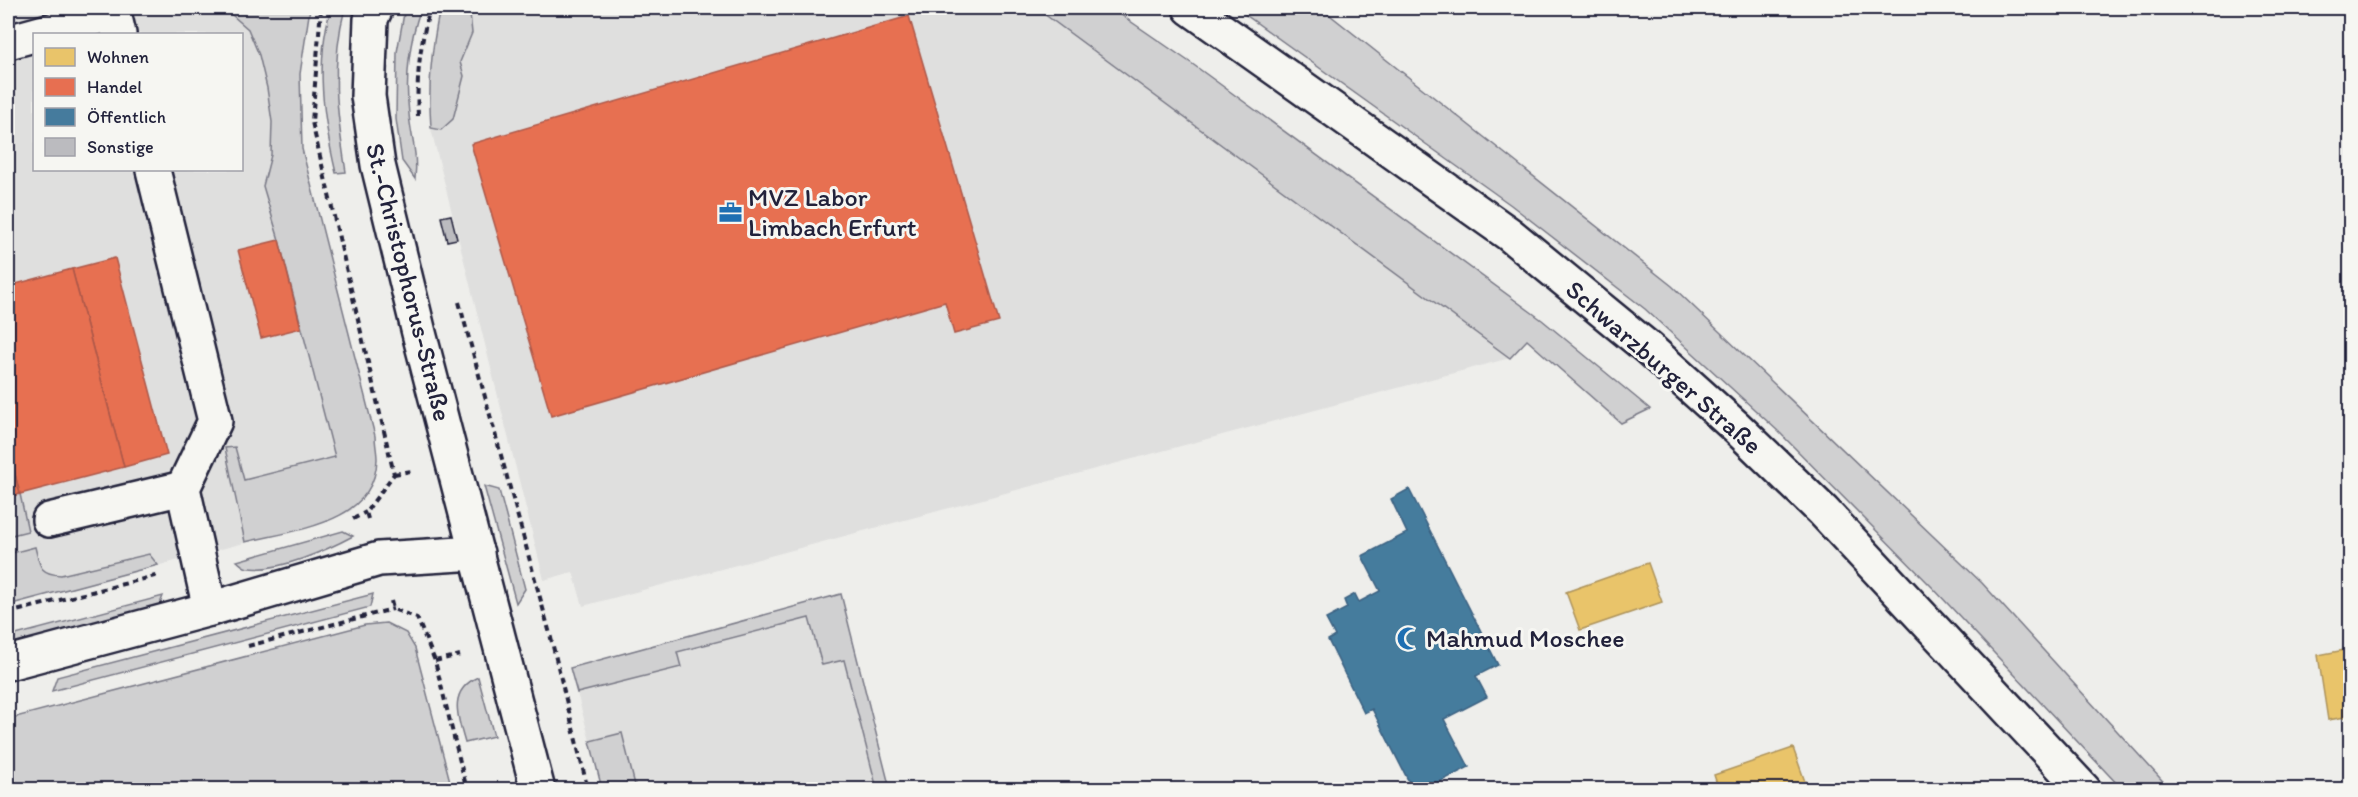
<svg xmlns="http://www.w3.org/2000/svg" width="2358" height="797" viewBox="0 0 2358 797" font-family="Itim,sans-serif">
	<rect width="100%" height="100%" fill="#eeeeeb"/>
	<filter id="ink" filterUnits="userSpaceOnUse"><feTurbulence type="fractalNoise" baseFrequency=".0167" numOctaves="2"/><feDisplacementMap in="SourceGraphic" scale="12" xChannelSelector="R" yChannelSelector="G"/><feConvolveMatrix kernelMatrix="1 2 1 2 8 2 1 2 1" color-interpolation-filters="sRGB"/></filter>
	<g filter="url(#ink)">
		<!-- built -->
		<g fill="#dfdfde" fill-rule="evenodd">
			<path d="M8,8H279L273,39L375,436L377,461L371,481L363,498L351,511L328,521L8,605ZM34,34H242V170H34Z"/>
			<polygon points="473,8 1036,8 1510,358 583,606 573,572 544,580 431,129 441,130 464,76 460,62 472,33 470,14"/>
			<polygon points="809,618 822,665 844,660 877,789 636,789 622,733 590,741 577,693 680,667 677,652"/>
		</g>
		<!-- green -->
		<g fill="#d0d0d1" stroke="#797986" stroke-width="1.5">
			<path d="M224,8H310L300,74L302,149L375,436C375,444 377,452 377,459C375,525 293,530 245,542L225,448L235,447L244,480L335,457L279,240L263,186L271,155L272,122L267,88L259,55L248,29Z"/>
			<path d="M331,8H345C330,64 337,115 346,172L336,173C323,118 315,63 331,8Z"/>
			<path d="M405,8H421C409,42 405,78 409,114C411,138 418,153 415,179L402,161L396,119L397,52Z"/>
			<path d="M440,8H473L470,14L472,33L460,62L464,76L453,119L441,130L431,128C428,85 431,51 440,8Z"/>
			<polygon points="1036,8 1111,8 1191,63 1542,320 1650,409 1621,423 1527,340 1510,358"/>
			<polygon points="1236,8 1321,8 1672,286 1982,583 2170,789 2122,789 1932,587 1779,432 1645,309 1511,205"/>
			<polygon points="484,486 499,490 525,589 516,603"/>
			<polygon points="20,494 28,531 8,536 8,497"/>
			<path d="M343,531L353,536C327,550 278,572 249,568C244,568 241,564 237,561Z"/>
			<path d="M35,547C40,566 39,574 61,575L149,554L158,565L8,605V554Z"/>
			<polygon points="373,594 370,607 52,691 57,677"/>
			<polygon points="841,594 890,789 877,789 844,660 822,665 809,618 677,652 681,667 577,693 570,668"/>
			<polygon points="163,596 156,614 8,651 8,637"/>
			<polygon points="386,623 406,633 415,648 452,789 8,789 8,719 365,625"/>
			<path d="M478,677L494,736L465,743C458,718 447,691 478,677Z"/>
			<polygon points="622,733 636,789 602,789 590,741"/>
		</g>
		<!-- homes -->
		<g fill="#e9c46a" stroke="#ad935c" stroke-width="1.5">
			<polygon points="1648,563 1662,602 1580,630 1566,592"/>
			<polygon points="2350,649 2350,716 2328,720 2318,655"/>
			<polygon points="1793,748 1808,790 1719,790 1714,775"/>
		</g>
		<!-- shops -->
		<g fill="#e76f51" stroke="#ac584a" stroke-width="1.5">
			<polygon points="909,16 999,322 954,334 945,302 551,416 471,144"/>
			<polygon points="279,240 301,328 261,338 238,250"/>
			<polygon points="115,258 167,455 124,467 72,269"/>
			<polygon points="72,269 124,467 20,494 8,447 8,286"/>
			<polygon points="8,447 20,494 8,497"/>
		</g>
		<!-- public -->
		<polygon fill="#457b9d" stroke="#3a6080" stroke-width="1.5" points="1409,489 1498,665 1476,676 1487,697 1444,719 1469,767 1424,790 1413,790 1372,709 1364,713 1328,640 1335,636 1326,619 1347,608 1344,600 1355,594 1359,602 1380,591 1362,556 1407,533 1391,499"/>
		<!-- building -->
		<polygon fill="#bbbbbf" stroke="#22223b" stroke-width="1.5" points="451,215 457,239 447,241 441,217"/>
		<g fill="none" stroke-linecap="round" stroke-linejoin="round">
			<defs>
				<g id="minor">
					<polyline points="376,8 371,19 368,96 378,165 419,333 538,790"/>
					<polyline points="1190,8 1509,234 1648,348 1737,428 1823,511 2084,790"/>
					<polyline points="8,42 114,13 119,34"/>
					<polyline points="153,170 215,421 183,488 210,609"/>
					<polyline points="49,520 183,488"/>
					<polyline points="8,663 210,609 379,559 477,553"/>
				</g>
			</defs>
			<!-- minor casing -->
			<use href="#minor" stroke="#22223b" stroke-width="38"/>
			<!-- path -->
			<g stroke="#22223b" stroke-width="4" stroke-dasharray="6 4.5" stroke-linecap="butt">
				<polyline points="321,8 312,122 394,474 366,512 368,519"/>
				<path d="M418,116C416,78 420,44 430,8"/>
				<polyline points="459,302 550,634 588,790"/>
				<polyline points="394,474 411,471"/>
				<polyline points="353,519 366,512"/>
				<polyline points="391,601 393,609 417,618 435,661 467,790"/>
				<polyline points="8,613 159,575"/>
				<polyline points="248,646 393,609"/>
				<polyline points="435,661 460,655"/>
			</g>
			<!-- minor -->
			<use href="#minor" stroke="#f6f6f2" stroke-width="33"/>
		</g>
	</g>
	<!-- icons -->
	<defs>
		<symbol id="office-bare" viewBox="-9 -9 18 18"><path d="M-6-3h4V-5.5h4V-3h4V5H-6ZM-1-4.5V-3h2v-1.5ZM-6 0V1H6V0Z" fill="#1f6fb2" stroke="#f6f6f2" stroke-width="2.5" paint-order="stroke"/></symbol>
		<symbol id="mosque-bare" viewBox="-9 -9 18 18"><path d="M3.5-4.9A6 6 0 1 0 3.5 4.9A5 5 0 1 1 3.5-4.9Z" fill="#1f6fb2" stroke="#f6f6f2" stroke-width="2.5" paint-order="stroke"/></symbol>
	</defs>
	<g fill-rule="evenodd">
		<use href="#office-bare" x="714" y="196" width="33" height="33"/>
		<use href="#mosque-bare" x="1392" y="622" width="33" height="33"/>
	</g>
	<g text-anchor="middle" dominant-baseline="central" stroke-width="6" stroke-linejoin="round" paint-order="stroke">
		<!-- poi labels -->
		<g font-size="26" fill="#22223b" stroke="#f6f6f2" text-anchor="start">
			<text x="748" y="197">MVZ Labor<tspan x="748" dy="30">Limbach Erfurt</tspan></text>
			<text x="1426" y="638">Mahmud Moschee</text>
		</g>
		<!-- street labels -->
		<g font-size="26" fill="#22223b" stroke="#f6f6f2">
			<text transform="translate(409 282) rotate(76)">St.-Christophorus-Straße</text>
			<text transform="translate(1664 367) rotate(41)">Schwarzburger Straße</text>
		</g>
	</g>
	<!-- margin -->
	<rect width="2358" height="797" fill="none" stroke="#f6f6f2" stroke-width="30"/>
	<rect x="15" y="15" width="2328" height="767" fill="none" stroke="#22223b" stroke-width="2" filter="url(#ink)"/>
	<!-- legend -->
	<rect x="33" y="33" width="210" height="138" fill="#f6f6f2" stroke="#a1a1a9" stroke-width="1.5"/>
	<rect x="45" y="48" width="30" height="18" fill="#e9c46a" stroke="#a1a1a9" stroke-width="1.5"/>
	<text x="87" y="63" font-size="18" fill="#22223b">Wohnen</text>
	<rect x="45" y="78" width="30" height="18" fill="#e76f51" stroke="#a1a1a9" stroke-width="1.5"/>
	<text x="87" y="93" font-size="18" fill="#22223b">Handel</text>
	<rect x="45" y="108" width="30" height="18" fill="#457b9d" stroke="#a1a1a9" stroke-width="1.5"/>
	<text x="87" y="123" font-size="18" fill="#22223b">Öffentlich</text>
	<rect x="45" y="138" width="30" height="18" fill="#bbbbbf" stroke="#a1a1a9" stroke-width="1.5"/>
	<text x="87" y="153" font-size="18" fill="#22223b">Sonstige</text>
</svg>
